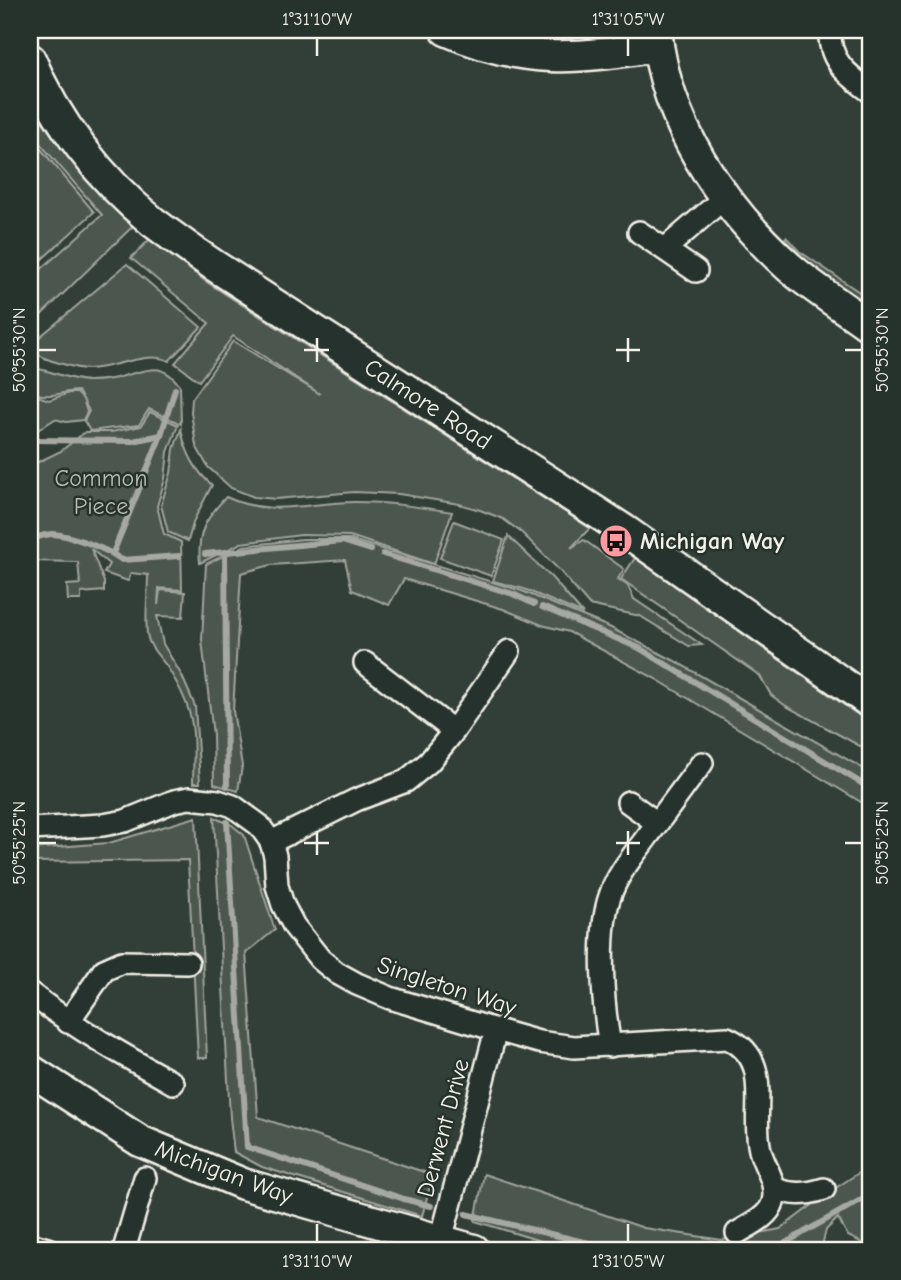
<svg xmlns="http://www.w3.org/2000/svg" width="901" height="1280" viewBox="0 0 901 1280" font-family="'Comic Neue',sans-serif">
	<rect width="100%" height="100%" fill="#323e38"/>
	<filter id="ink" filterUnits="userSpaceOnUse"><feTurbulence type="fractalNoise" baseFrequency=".0143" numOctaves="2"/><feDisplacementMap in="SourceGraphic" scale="14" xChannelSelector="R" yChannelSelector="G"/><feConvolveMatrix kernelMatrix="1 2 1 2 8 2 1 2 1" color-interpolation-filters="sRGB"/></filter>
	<g filter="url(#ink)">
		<!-- green -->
		<g fill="#4c564f" stroke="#a0a49c" stroke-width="2">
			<path d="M30,101C58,148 92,189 134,225L32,324L30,279L102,215L30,132Z"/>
			<polygon points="30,136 94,212 30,270"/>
			<polygon points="786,237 799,251 871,300 871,315 780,245"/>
			<polygon points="150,239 205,281 590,528 571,548 584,540 624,569 618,579 628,586 634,599 702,645 689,646 640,616 589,605 560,571 522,533 503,519 480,510 459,504 399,494 354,492 276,499 254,497 231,488 208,467 196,446 191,412 192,399 233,341 320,394 233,336 199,381 175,363 209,323 131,258"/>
			<path d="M127,264L201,327L169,361C146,350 114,369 88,369C77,369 67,365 56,362C45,359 36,355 30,345Z"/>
			<path d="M34,368C53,371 69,380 88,381C100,381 115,379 127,375C151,369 162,362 180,386L181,424L149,409L139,425L90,431L84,421L89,411L78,391C62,391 55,398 37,394L30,400V378Z"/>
			<polygon points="69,393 77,393 83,399 87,412 83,420 66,422 55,419 30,435 30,402 38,396 49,400"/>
			<path d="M150,412L178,425L168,452L165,479L157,506L164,534L181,542L182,590L159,588L158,605L160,590L185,592L183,617L157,616L163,644L182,676L195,706L200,783H193C194,733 197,714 169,670C162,658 149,649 147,634C145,615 148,594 148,575L131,573L128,581L104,573L109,564L91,549L104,582V591L81,593V600H68L67,585L80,584L78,562L30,561V552L32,551L30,545V466L61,451L85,432H111L141,426Z"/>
			<path d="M181,429C185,450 195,471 212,485L194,520L188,541L168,532L161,505L171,473L174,449Z"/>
			<path d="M226,497C271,518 308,502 355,502C387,502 420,507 452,512L434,564L350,536L301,535L241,543L200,563C197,533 205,519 226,497Z"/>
			<polygon points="454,521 504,540 491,576 440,558"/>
			<polygon points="508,536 552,578 583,614 524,589 493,581"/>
			<polygon points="302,539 349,539 522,591 609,627 673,660 871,773 871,808 656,679 569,632 542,625 503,609 404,579 389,605 352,590 345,560 271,565 241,573 233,711 242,766 238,791 214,784 213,735 202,640 206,564 244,546"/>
			<polygon points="635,558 871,724 871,752 786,706 771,695 760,676 621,579"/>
			<polygon points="196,817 207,1058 198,1058 188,860 32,862 31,849 109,843"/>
			<polygon points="214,817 232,825 244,835 275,930 246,953 258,1117 433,1175 422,1216 262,1167 234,1152 230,1118"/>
			<polygon points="871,1165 871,1247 848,1236 838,1218 826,1230 821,1250 570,1250 475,1221 484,1174 644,1228 722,1240 780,1229 831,1191"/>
		</g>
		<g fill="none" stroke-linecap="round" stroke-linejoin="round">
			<!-- stream -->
			<g stroke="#a6a9a1" stroke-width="6">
				<polyline points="161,435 175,389"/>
				<polyline points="30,440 133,441 161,435 113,553"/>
				<path d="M30,539C37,538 45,534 52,534C71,535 107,549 122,560L179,556"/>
				<polyline points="225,553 227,786"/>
				<polyline points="205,554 342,541 371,550"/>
				<polyline points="383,554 513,594 534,604"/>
				<polyline points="542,607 639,648 871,789"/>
				<polyline points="227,822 247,1147 404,1199 431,1206"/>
				<polyline points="466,1214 618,1250"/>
				<polyline points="773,1250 871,1194"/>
			</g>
			<defs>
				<g id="street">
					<path d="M830,30C828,61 848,75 871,92"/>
					<polyline points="528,56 533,30"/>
					<polyline points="639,232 696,271"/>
					<polyline points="665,249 724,198"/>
					<polyline points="365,663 454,731 509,651"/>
					<polyline points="628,802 657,823"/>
					<path d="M30,829L103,825L125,821L174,801L189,798L218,801L233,806L259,825L271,842L275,856L277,886L283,905L294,926L320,959L337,973L357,984L390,998L496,1030L539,1042L574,1047L727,1038C775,1059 750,1110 760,1150C764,1168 778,1182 773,1202C769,1217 750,1225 737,1233"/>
					<polyline points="271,842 356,800 406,781 429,762 454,731"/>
					<path d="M30,993C75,1028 123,1055 173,1083"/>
					<polyline points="68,1022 104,970 122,962 188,963"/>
					<path d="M610,1046C603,1007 597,933 610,896C617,874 634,855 647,837C666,812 684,787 702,763"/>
					<path d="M775,1189C793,1195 805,1195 824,1189"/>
					<polyline points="441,1240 496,1030"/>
					<polyline points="30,1244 51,1250"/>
					<polyline points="124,1250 145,1178"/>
				</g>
				<g id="secondary">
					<path d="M446,30C525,65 575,59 658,46"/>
					<path d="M656,30C666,123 720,205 789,267C814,289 844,307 871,327"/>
					<path d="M30,59C55,121 101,180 153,222C173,237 194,252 215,266L624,530L871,703"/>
					<polyline points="30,1070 140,1141 243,1184 474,1250"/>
				</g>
			</defs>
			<!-- street casing -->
			<use href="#street" stroke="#f4f1e8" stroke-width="26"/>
			<!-- secondary casing -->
			<use href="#secondary" stroke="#f4f1e8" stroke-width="35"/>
			<!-- street -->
			<use href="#street" stroke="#26332d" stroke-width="21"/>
			<!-- secondary -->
			<use href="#secondary" stroke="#26332d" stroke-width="30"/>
		</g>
	</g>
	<!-- ticks -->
	<path fill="none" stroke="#f4f1e8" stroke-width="2.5" d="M317,38V56M628,38V56M317,338V362M628,338V362M38,350H56M304,350H329M616,350H640M845,350H862M317,831V855M628,831V855M38,843H56M304,843H329M616,843H640M845,843H862M317,1224V1242M628,1224V1242"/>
	<!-- icons -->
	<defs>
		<symbol id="bus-disc" viewBox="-11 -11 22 22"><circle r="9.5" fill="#ff9aa2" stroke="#26332d"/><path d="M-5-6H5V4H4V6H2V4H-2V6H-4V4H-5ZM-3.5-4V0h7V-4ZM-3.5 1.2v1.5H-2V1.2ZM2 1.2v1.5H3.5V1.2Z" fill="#111"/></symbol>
	</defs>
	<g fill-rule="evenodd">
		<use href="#bus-disc" x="597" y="522" width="38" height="38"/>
	</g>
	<g text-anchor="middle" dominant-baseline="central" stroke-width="5" stroke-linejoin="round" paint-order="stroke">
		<!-- street labels -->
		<g font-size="24" fill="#f4f1e8" stroke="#26332d">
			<text transform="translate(428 404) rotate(33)">Calmore Road</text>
			<text transform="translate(447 986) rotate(18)">Singleton Way</text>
			<text transform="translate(443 1128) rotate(-75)">Derwent Drive</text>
			<text transform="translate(224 1172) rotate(20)">Michigan Way</text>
		</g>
		<!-- park labels -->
		<g font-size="24" fill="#b9bbb2" stroke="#26332d">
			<text x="101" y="478">Common<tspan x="101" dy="28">Piece</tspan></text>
		</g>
		<!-- poi labels -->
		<g font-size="24" font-weight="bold" fill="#f4f1e8" stroke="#26332d" text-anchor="start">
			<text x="640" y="541">Michigan Way</text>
		</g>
	</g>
	<!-- margin -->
	<rect width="901" height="1280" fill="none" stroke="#26332d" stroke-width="77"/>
	<rect x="38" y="38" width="824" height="1204" fill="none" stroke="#f4f1e8" stroke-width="2.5"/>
	<g font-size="18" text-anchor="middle" fill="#f4f1e8">
		<text x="317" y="25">1°31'10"W</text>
		<text x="628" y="25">1°31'05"W</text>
		<text transform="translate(19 350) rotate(-90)" y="6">50°55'30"N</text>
		<text transform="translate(882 350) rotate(-90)" y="6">50°55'30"N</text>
		<text transform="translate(19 843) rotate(-90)" y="6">50°55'25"N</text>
		<text transform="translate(882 843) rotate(-90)" y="6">50°55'25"N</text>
		<text x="317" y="1267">1°31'10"W</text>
		<text x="628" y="1267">1°31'05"W</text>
	</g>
</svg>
